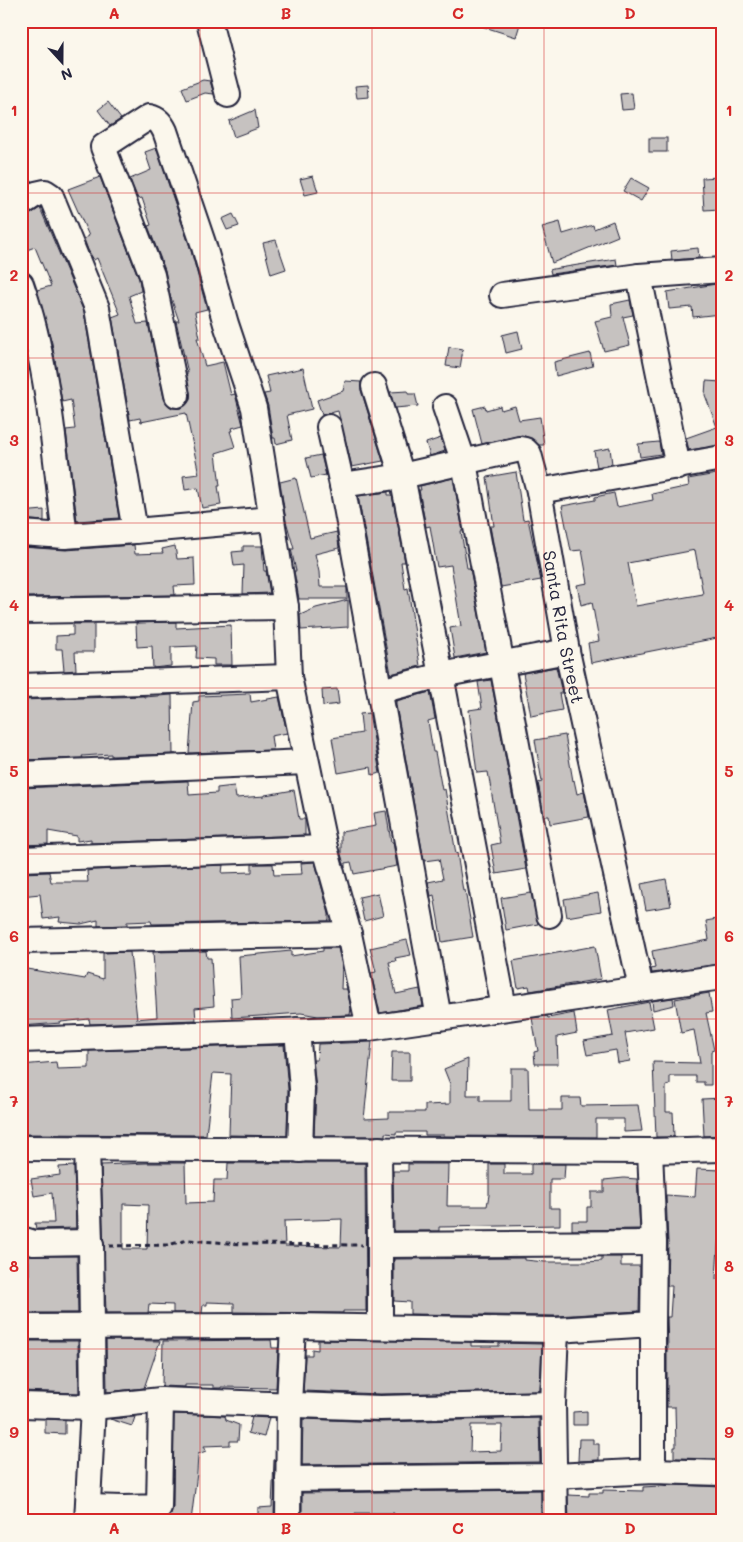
<svg xmlns="http://www.w3.org/2000/svg" width="743" height="1542" viewBox="0 0 743 1542" font-family="Mali,sans-serif">
	<rect width="100%" height="100%" fill="#fbf7ec"/>
	<filter id="ink" filterUnits="userSpaceOnUse"><feTurbulence type="fractalNoise" baseFrequency=".02" numOctaves="2"/><feDisplacementMap in="SourceGraphic" scale="10" xChannelSelector="R" yChannelSelector="G"/><feConvolveMatrix kernelMatrix="1 2 1 2 8 2 1 2 1" color-interpolation-filters="sRGB"/></filter>
	<g filter="url(#ink)">
		<!-- building -->
		<g fill="#c6c2c0" stroke="#22223b" fill-rule="evenodd">
			<polygon points="476,21 521,21 516,37 475,24"/>
			<polygon points="203,80 210,81 214,94 205,93 187,100 182,88"/>
			<polygon points="368,85 369,97 357,98 355,86"/>
			<polygon points="632,93 634,109 622,110 620,94"/>
			<polygon points="108,102 121,119 110,126 98,110"/>
			<polygon points="255,110 258,128 234,137 229,121"/>
			<rect x="649" y="138" width="18" height="14"/>
			<polygon points="156,148 190,247 207,309 195,312 200,338 197,338 205,366 223,362 231,395 235,394 243,425 232,428 233,431 230,431 235,447 216,453 220,486 218,486 221,505 202,508 198,488 185,490 183,476 199,474 186,413 141,422 140,418 130,420 112,317 120,314 97,258 94,260 88,250 84,239 89,236 68,189 100,177 139,279 141,291 129,296 137,324 148,323 164,398 167,404 172,408 180,408 186,405 190,400 190,393 186,373 188,373 176,321 179,321 170,295 165,270 148,226 151,225 142,198 138,199 130,179 151,170 145,152"/>
			<polygon points="313,176 318,192 305,195 300,179"/>
			<polygon points="719,177 720,209 704,210 702,178"/>
			<polygon points="631,178 649,188 641,201 623,191"/>
			<polygon points="40,208 84,312 119,518 77,521 66,430 75,429 71,400 62,402 52,343 37,290 51,286 35,247 21,252 21,218 29,215"/>
			<polygon points="233,214 239,226 227,230 222,219"/>
			<polygon points="613,221 618,236 552,263 542,227 560,222 563,234 593,225 594,229"/>
			<polygon points="276,240 286,269 271,274 263,243"/>
			<polygon points="698,248 699,258 672,260 671,251"/>
			<polygon points="616,259 617,265 551,274 550,270 553,269"/>
			<polygon points="716,284 720,314 693,317 692,307 669,309 667,292"/>
			<polygon points="630,300 633,315 623,317 630,345 604,351 595,321 612,317 611,304"/>
			<polygon points="518,331 522,349 506,353 502,335"/>
			<polygon points="21,334 29,370 21,372"/>
			<polygon points="449,347 463,349 460,368 446,366"/>
			<polygon points="590,353 593,366 556,376 554,362"/>
			<polygon points="303,368 312,409 287,415 292,440 276,444 275,438 273,438 268,406 264,394 270,393 266,376"/>
			<polygon points="345,381 361,382 361,390 383,461 352,467 338,411 322,415 317,400 343,391"/>
			<polygon points="706,381 722,382 722,445 689,450 686,438 717,427 705,395"/>
			<polygon points="408,391 408,394 415,394 418,406 395,408 390,392"/>
			<polygon points="485,406 486,410 500,406 501,410 515,406 519,420 540,417 544,445 539,445 534,440 522,435 482,444 473,409"/>
			<polygon points="441,438 445,451 430,456 426,443"/>
			<polygon points="659,442 661,454 640,457 638,444"/>
			<polygon points="610,448 612,464 597,467 594,451"/>
			<polygon points="321,455 326,475 311,478 306,458"/>
			<polygon points="516,472 523,520 528,519 541,580 501,587 490,526 494,526 487,477"/>
			<path d="M722,473V637L591,663L588,643L599,641L592,602L581,605L577,585L588,583L582,550L571,551L562,506L595,500V497L614,493L617,507L653,500L652,494L689,486L688,479ZM695,550L703,594L636,606L628,563Z"/>
			<polygon points="296,478 310,538 337,532 339,548 315,554 319,572 320,587 347,587 347,599 299,599 294,571 296,571 291,549 294,549 286,521 280,482"/>
			<polygon points="453,478 463,531 461,531 467,568 470,568 486,652 455,658 450,628 461,626 451,565 437,567 430,526 426,527 419,490 421,490 420,486"/>
			<polygon points="388,492 388,495 392,495 405,562 401,562 405,589 408,588 420,666 391,674 358,496"/>
			<polygon points="44,510 44,521 21,519 21,512"/>
			<polygon points="134,545 135,554 163,553 162,549 175,546 177,559 194,558 195,585 174,586 175,595 22,597 22,547 66,550"/>
			<polygon points="243,546 262,546 264,571 266,571 270,593 243,594 244,565 234,566 232,552 243,551"/>
			<polygon points="348,600 348,627 301,630 300,615 316,608"/>
			<polygon points="176,622 176,628 231,625 232,665 214,665 214,659 196,658 197,646 171,647 171,666 153,668 152,646 137,647 136,623"/>
			<polygon points="73,624 94,624 94,652 75,652 76,670 64,671 62,649 56,649 56,636 73,635"/>
			<polygon points="556,667 562,693 559,693 562,710 531,716 523,673"/>
			<polygon points="491,680 526,869 496,874 491,845 500,843 488,772 477,773 469,710 482,708 478,682"/>
			<polygon points="337,689 339,704 323,706 322,690"/>
			<polygon points="430,692 435,719 428,721 433,752 435,752 442,790 445,789 456,854 457,853 463,891 465,890 473,937 442,942 434,895 431,896 428,882 443,879 439,859 424,861 396,705 396,701"/>
			<polygon points="250,694 251,702 279,697 287,733 271,736 273,750 189,753 193,702 199,701 199,696"/>
			<polygon points="172,695 173,754 176,754 111,756 111,754 82,756 83,758 21,760 21,700 144,696 144,697"/>
			<polygon points="369,713 380,773 372,775 371,767 338,773 332,738 362,733 360,714"/>
			<polygon points="565,735 573,781 574,780 577,794 584,792 589,817 550,824 549,816 544,816 538,783 542,782 535,740"/>
			<polygon points="188,781 189,795 217,793 217,788 234,786 236,798 265,796 265,795 294,790 299,819 305,819 305,835 91,843 91,839 77,841 77,836 48,831 48,844 21,845 21,839 25,839 26,815 21,815 21,788"/>
			<polygon points="386,811 391,842 393,842 397,866 354,874 351,862 345,863 345,868 341,854 341,832 376,826 374,813"/>
			<polygon points="315,862 329,914 329,921 152,924 151,921 127,922 127,925 98,926 98,920 81,924 59,922 60,917 43,919 40,894 21,896 21,873 49,872 51,882 88,882 87,871 93,870 223,865 222,873 252,872 252,864 273,864 274,875 302,874 301,863"/>
			<polygon points="666,879 671,906 646,910 641,884"/>
			<polygon points="378,893 383,916 364,921 359,897"/>
			<polygon points="531,893 538,924 506,930 501,898"/>
			<polygon points="598,893 601,911 567,917 564,899"/>
			<polygon points="722,918 722,964 652,973 651,969 655,968 652,951 709,940 706,921"/>
			<polygon points="407,940 411,955 395,958 396,961 389,962 396,994 420,989 423,1006 380,1013 371,973 376,972 370,948"/>
			<polygon points="595,946 601,979 530,991 529,986 518,988 513,961"/>
			<polygon points="323,948 338,948 342,965 341,989 347,989 351,1008 350,1015 318,1016 301,1013 232,1018 231,998 241,997 239,956 291,951 291,956 323,951"/>
			<polygon points="206,951 207,958 211,958 214,1006 195,1008 196,1020 90,1024 89,1019 61,1022 61,1023 21,1026 21,968 85,979 87,974 103,979 103,953 130,952 137,1019 157,1017 153,952"/>
			<polygon points="709,993 712,1012 706,1013 714,1050 711,1051 711,1085 704,1085 704,1082 696,1082 696,1076 670,1076 670,1085 666,1086 666,1112 673,1112 674,1137 656,1137 653,1062 700,1063 694,1030 681,1033 675,999"/>
			<polygon points="673,998 674,1005 653,1010 652,1001"/>
			<polygon points="649,1002 654,1028 625,1033 630,1061 618,1063 616,1050 587,1055 584,1041 613,1036 608,1010"/>
			<polygon points="574,1013 577,1033 557,1037 558,1064 535,1064 534,1052 538,1051 532,1018 547,1016 548,1018"/>
			<polygon points="372,1042 364,1119 389,1118 389,1112 425,1112 425,1105 450,1104 450,1084 444,1069 468,1059 467,1095 480,1095 480,1101 511,1101 511,1068 528,1068 529,1110 562,1110 562,1098 580,1098 581,1106 638,1105 642,1131 624,1132 624,1119 596,1119 596,1137 444,1136 444,1135 425,1135 425,1132 396,1132 396,1134 385,1133 385,1136 314,1136 316,1089 313,1060 317,1060 318,1044"/>
			<polygon points="284,1045 288,1089 287,1136 229,1135 231,1074 213,1073 206,1135 21,1134 21,1065 56,1062 57,1069 89,1068 89,1051"/>
			<polygon points="392,1052 410,1052 410,1081 391,1081"/>
			<polygon points="722,1098 722,1135 704,1136 702,1099"/>
			<path d="M146,1163H185L186,1203L213,1202L214,1180H227L228,1163H365L366,1311H343V1313L234,1312V1303L207,1302V1305H203L202,1313H173V1305L149,1304L148,1313H106L101,1165ZM123,1204L148,1205L147,1249H123ZM342,1219L341,1247L285,1246L284,1221Z"/>
			<polygon points="408,1164 448,1164 447,1206 487,1206 489,1195 489,1164 504,1164 504,1174 531,1174 531,1164 565,1164 564,1179 550,1179 550,1208 560,1208 560,1225 439,1227 439,1231 394,1231 393,1171 408,1171"/>
			<polygon points="74,1166 76,1228 36,1229 35,1223 54,1223 52,1193 34,1196 31,1179 60,1175 59,1167"/>
			<polygon points="697,1169 721,1170 719,1199 722,1199 722,1232 719,1232 716,1279 722,1280 722,1459 674,1458 674,1447 676,1447 675,1407 667,1407 667,1349 668,1349 667,1317 670,1317 672,1286 667,1286 668,1243 666,1195 695,1197"/>
			<polygon points="624,1178 637,1179 640,1229 572,1230 572,1221 587,1221 587,1207 591,1207 591,1192 604,1192 604,1180"/>
			<polygon points="29,1256 77,1256 78,1313 22,1313 22,1311 26,1311 28,1287 26,1287 27,1275 29,1275"/>
			<polygon points="602,1257 621,1257 621,1266 640,1266 639,1311 556,1316 410,1314 410,1302 394,1301 394,1259 525,1258 525,1260 545,1262 585,1262 602,1261"/>
			<polygon points="106,1340 160,1341 144,1388 107,1392"/>
			<polygon points="271,1340 272,1348 278,1348 276,1388 221,1387 221,1388 213,1388 213,1385 185,1385 185,1387 162,1386 163,1341"/>
			<polygon points="318,1340 471,1342 471,1346 499,1346 499,1343 542,1344 540,1391 380,1394 303,1391 305,1355 312,1355 312,1349 318,1350"/>
			<polygon points="21,1341 78,1341 79,1393 21,1391"/>
			<polygon points="587,1411 587,1425 573,1425 573,1412"/>
			<polygon points="174,1414 225,1416 226,1420 239,1425 238,1441 230,1441 230,1445 204,1446 206,1451 198,1454 197,1473 191,1521 161,1521 171,1514 173,1507"/>
			<polygon points="135,1417 132,1426 110,1419"/>
			<polygon points="252,1417 269,1418 264,1437 248,1433"/>
			<path d="M539,1418L540,1462L302,1465L303,1419L380,1422ZM471,1425H502L501,1451L470,1452Z"/>
			<polygon points="45,1419 65,1420 65,1434 45,1433"/>
			<polygon points="579,1439 593,1439 593,1444 599,1444 599,1460 578,1461"/>
			<polygon points="274,1460 275,1460 274,1521 258,1521 258,1508 272,1507"/>
			<polygon points="676,1485 722,1487 722,1517 716,1517 716,1521 569,1521 568,1495 589,1496 589,1493 603,1493 603,1490 643,1491 643,1487"/>
			<polygon points="541,1490 541,1516 528,1517 528,1521 412,1521 412,1519 394,1519 394,1513 355,1513 355,1518 302,1521 302,1493"/>
		</g>
		<g fill="none" stroke-linecap="round" stroke-linejoin="round">
			<defs>
				<g id="minor">
					<polyline points="209,21 228,95"/>
					<polyline points="21,204 36,194 45,192 51,196 97,308 135,531 65,536 21,533"/>
					<polyline points="639,276 678,467"/>
					<path d="M21,284C49,364 54,452 65,536"/>
					<polyline points="502,295 639,276 722,270"/>
					<polyline points="374,386 402,476 441,675 504,1008"/>
					<path d="M177,395L152,275L103,147L149,117C158,119 161,123 165,131L203,243L226,324L254,408L286,607L289,677L325,848L349,934L369,1028"/>
					<polyline points="445,407 464,463 549,915"/>
					<polyline points="329,427 342,485 439,1018"/>
					<path id="s1" d="M342,485L402,476L520,449L525,450L529,454L539,491L567,651L641,988"/>
					<polyline points="539,491 722,458"/>
					<polyline points="135,531 272,519"/>
					<polyline points="21,611 286,607"/>
					<polyline points="21,686 289,677"/>
					<polyline points="380,691 441,675 567,651"/>
					<polyline points="21,774 306,762"/>
					<polyline points="21,859 325,848"/>
					<polyline points="21,941 349,934"/>
					<polyline points="297,1030 302,1089 300,1150"/>
					<polyline points="21,1040 369,1028 722,977"/>
					<polyline points="21,1148 650,1151 722,1149"/>
					<polyline points="87,1149 90,1242"/>
					<polyline points="379,1149 380,1245 654,1243"/>
					<polyline points="21,1239 34,1243 90,1242 91,1244 93,1407 87,1521"/>
					<polyline points="653,1324 653,1471"/>
					<polyline points="21,1327 293,1326 556,1330 653,1324 654,1243 650,1151"/>
					<polyline points="380,1327 380,1245"/>
					<polyline points="21,1405 93,1407 161,1400 380,1408 553,1404"/>
					<polyline points="288,1479 555,1476 653,1471 722,1473"/>
					<polyline points="88,1507 124,1508 159,1507 161,1400"/>
					<polyline points="288,1521 289,1405 293,1326"/>
					<polyline points="555,1521 553,1404 556,1330"/>
				</g>
			</defs>
			<!-- minor casing -->
			<use href="#minor" stroke="#22223b" stroke-width="28"/>
			<!-- path -->
			<polyline stroke="#22223b" stroke-width="3" stroke-dasharray="5 4" stroke-linecap="butt" points="109,1246 167,1245 188,1240 242,1244 362,1245"/>
			<!-- minor -->
			<use href="#minor" stroke="#fbf7ec" stroke-width="24"/>
		</g>
	</g>
	<!-- grid -->
	<path fill="none" stroke="#d62828" stroke-width="1" stroke-opacity="0.55" d="M200,21V1521M372,21V1521M544,21V1521M21,193H722M21,358H722M21,523H722M21,688H722M21,854H722M21,1019H722M21,1184H722M21,1349H722"/>
	<g text-anchor="middle" dominant-baseline="central" stroke-width="4.5" stroke-linejoin="round" paint-order="stroke">
		<!-- street labels -->
		<g font-size="18" fill="#22223b" stroke="#fbf7ec">
			<text stroke="none"><textPath href="#s1" startOffset="369">Santa Rita Street</textPath></text>
		</g>
	</g>
	<!-- margin -->
	<rect width="743" height="1542" fill="none" stroke="#fbf7ec" stroke-width="55"/>
	<!-- north arrow -->
	<g transform="translate(62 62) rotate(159)" stroke="#fbf7ec" stroke-width="4" paint-order="stroke">
	<path d="M0-4L9 19L0 12L-9 19Z" fill="#22223b"/>
	<text y="-8" font-size="14" font-weight="bold" text-anchor="middle" fill="#22223b">N</text>
	</g>
	<rect x="28" y="28" width="688" height="1486" fill="none" stroke="#d62828" stroke-width="2"/>
	<g font-size="16" text-anchor="middle" font-weight="bold" fill="#d62828">
		<text x="114" y="19">A</text>
		<text x="286" y="19">B</text>
		<text x="458" y="19">C</text>
		<text x="630" y="19">D</text>
		<text x="14" y="116">1</text>
		<text x="729" y="116">1</text>
		<text x="14" y="281">2</text>
		<text x="729" y="281">2</text>
		<text x="14" y="446">3</text>
		<text x="729" y="446">3</text>
		<text x="14" y="611">4</text>
		<text x="729" y="611">4</text>
		<text x="14" y="777">5</text>
		<text x="729" y="777">5</text>
		<text x="14" y="942">6</text>
		<text x="729" y="942">6</text>
		<text x="14" y="1107">7</text>
		<text x="729" y="1107">7</text>
		<text x="14" y="1272">8</text>
		<text x="729" y="1272">8</text>
		<text x="14" y="1438">9</text>
		<text x="729" y="1438">9</text>
		<text x="114" y="1534">A</text>
		<text x="286" y="1534">B</text>
		<text x="458" y="1534">C</text>
		<text x="630" y="1534">D</text>
	</g>
</svg>
